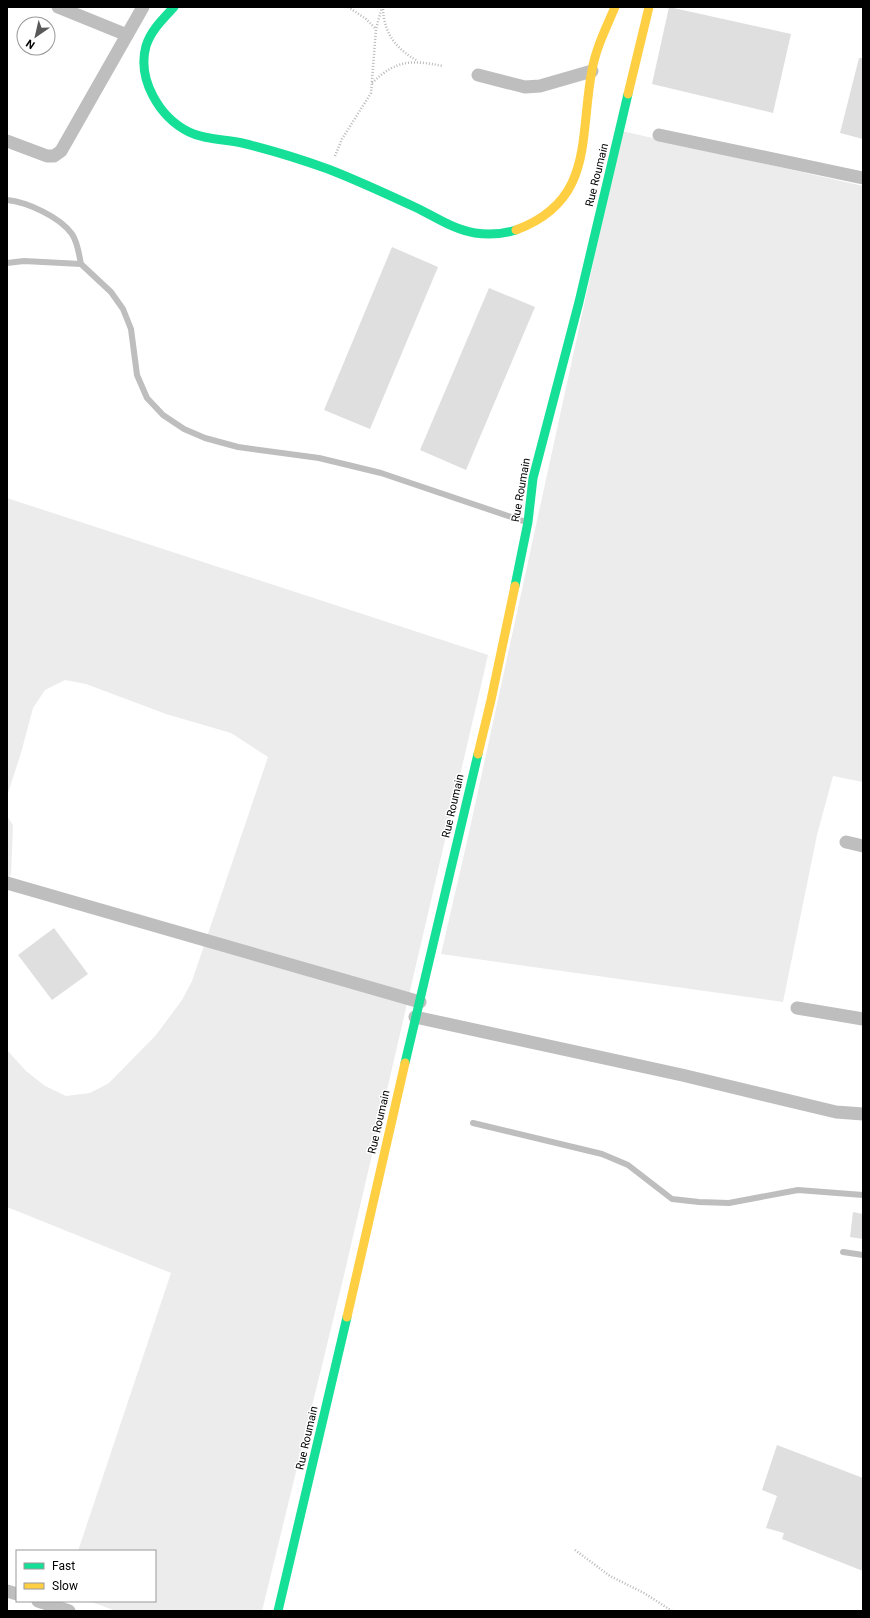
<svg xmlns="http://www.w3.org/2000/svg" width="870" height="1618" viewBox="0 0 870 1618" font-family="Roboto,sans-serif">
	<rect width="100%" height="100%" fill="#fff"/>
	<!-- green -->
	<g fill="#ececec">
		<polygon points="622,131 863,186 863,782 833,776 817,835 783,1002 441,954 468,837"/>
		<polygon points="7,498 488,655 345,1271 262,1611 116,1611 89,1601 155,1601 155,1551 78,1551 171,1273 7,1207 7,1050 26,1071 45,1086 66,1096 90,1093 109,1083 156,1035 182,1000 192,981 268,757 231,733 166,714 86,684 65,680 45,690 33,708 21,753 7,796"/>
		<polygon points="7,816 13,825 11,874 7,883"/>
	</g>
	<!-- building -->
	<g fill="#dfdfdf">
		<polygon points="669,7 791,34 773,113 652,84"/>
		<polygon points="859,58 863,58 863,139 840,133"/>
		<polygon points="392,247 438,267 370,429 324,410"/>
		<polygon points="489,288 535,307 466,470 420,450"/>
		<polygon points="54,928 88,974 52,1000 18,955"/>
		<polygon points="853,1212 863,1214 863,1239 850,1237"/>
		<polygon points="777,1445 863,1478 863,1571 782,1539 784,1533 766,1528 777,1496 762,1490"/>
	</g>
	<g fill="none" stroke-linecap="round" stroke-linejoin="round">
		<!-- path -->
		<g stroke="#b9b9b9" stroke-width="2.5" stroke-dasharray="1 2" stroke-linecap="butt">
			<polyline points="348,7 366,19 376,29"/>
			<path d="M383,9C384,34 397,50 418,61"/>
			<path d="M372,83C397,59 412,60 443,66"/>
			<polyline points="335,156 342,139 371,93 376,29 382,7"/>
			<polyline points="575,1550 610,1576 644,1593 672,1611"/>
		</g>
		<!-- lane -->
		<g stroke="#bebebe" stroke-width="6">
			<path d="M7,200C27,202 60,217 72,234C78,243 79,255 81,264"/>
			<polyline points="7,263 24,261 81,264 111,292 123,309 131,329 137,375 147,398 163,415 184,429 205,438 238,447 319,458 381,473 526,522"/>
			<polyline points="473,1123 602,1154 628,1165 672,1199 699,1202 729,1203 798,1190 863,1195"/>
			<polyline points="843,1252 863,1255"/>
		</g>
		<!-- street -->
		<g stroke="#bebebe" stroke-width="13">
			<polyline points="58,7 127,35"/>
			<polyline points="478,75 525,87 540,86 592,71"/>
			<polyline points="659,135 863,178"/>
			<polyline points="7,141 47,156 54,156 61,151 143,7"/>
			<polyline points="846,842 863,846"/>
			<polyline points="7,883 420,1002"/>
			<polyline points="797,1008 863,1019"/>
			<polyline points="415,1017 682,1075 836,1112 863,1114"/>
			<polyline points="7,1591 17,1594"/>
			<polyline points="38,1601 69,1611"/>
		</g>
		<!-- fast -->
		<g stroke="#16e098" stroke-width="9">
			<path d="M174,7C163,19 151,30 146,46C137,79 159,117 189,132C205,140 224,139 242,143C271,150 300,159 328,169C359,181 389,195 419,209C437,218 455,230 475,233C489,235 503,234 516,230"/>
			<polyline points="515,586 528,522 533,478 579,302 628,94"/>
			<polyline points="405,1063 478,754"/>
			<polyline points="278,1611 347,1317"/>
		</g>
		<!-- slow -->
		<g stroke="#ffcf43" stroke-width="9">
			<polyline points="628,94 649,7"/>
			<path d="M516,230C595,201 579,137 592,70C596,48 606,28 615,7"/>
			<polyline points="478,754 491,700 515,586"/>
			<polyline points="347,1317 405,1063"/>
		</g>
	</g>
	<g text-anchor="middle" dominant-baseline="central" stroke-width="3" stroke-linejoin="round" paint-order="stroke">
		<!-- street labels -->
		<g font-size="11" fill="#000" stroke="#fff">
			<text transform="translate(597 175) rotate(-76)">Rue Roumain</text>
			<text transform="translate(521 490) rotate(-80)">Rue Roumain</text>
			<text transform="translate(453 806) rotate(-77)">Rue Roumain</text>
			<text transform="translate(379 1122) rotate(-77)">Rue Roumain</text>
			<text transform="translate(307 1438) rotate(-77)">Rue Roumain</text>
		</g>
	</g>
	<!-- border -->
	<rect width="870" height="1618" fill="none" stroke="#000000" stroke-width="16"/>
	<!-- legend -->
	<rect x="16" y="1550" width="140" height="52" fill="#ffffff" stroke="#999999"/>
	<rect x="24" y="1563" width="20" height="6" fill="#16e098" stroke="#999999"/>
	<text x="52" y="1570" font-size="12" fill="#000000">Fast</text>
	<rect x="24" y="1583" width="20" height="6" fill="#ffcf43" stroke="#999999"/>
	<text x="52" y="1590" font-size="12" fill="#000000">Slow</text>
	<!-- north arrow -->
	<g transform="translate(36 36) rotate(214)"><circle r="19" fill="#ffffff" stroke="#999999"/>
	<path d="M0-3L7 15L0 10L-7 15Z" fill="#595959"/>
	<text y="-6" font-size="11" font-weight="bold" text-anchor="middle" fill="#000000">N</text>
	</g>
</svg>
